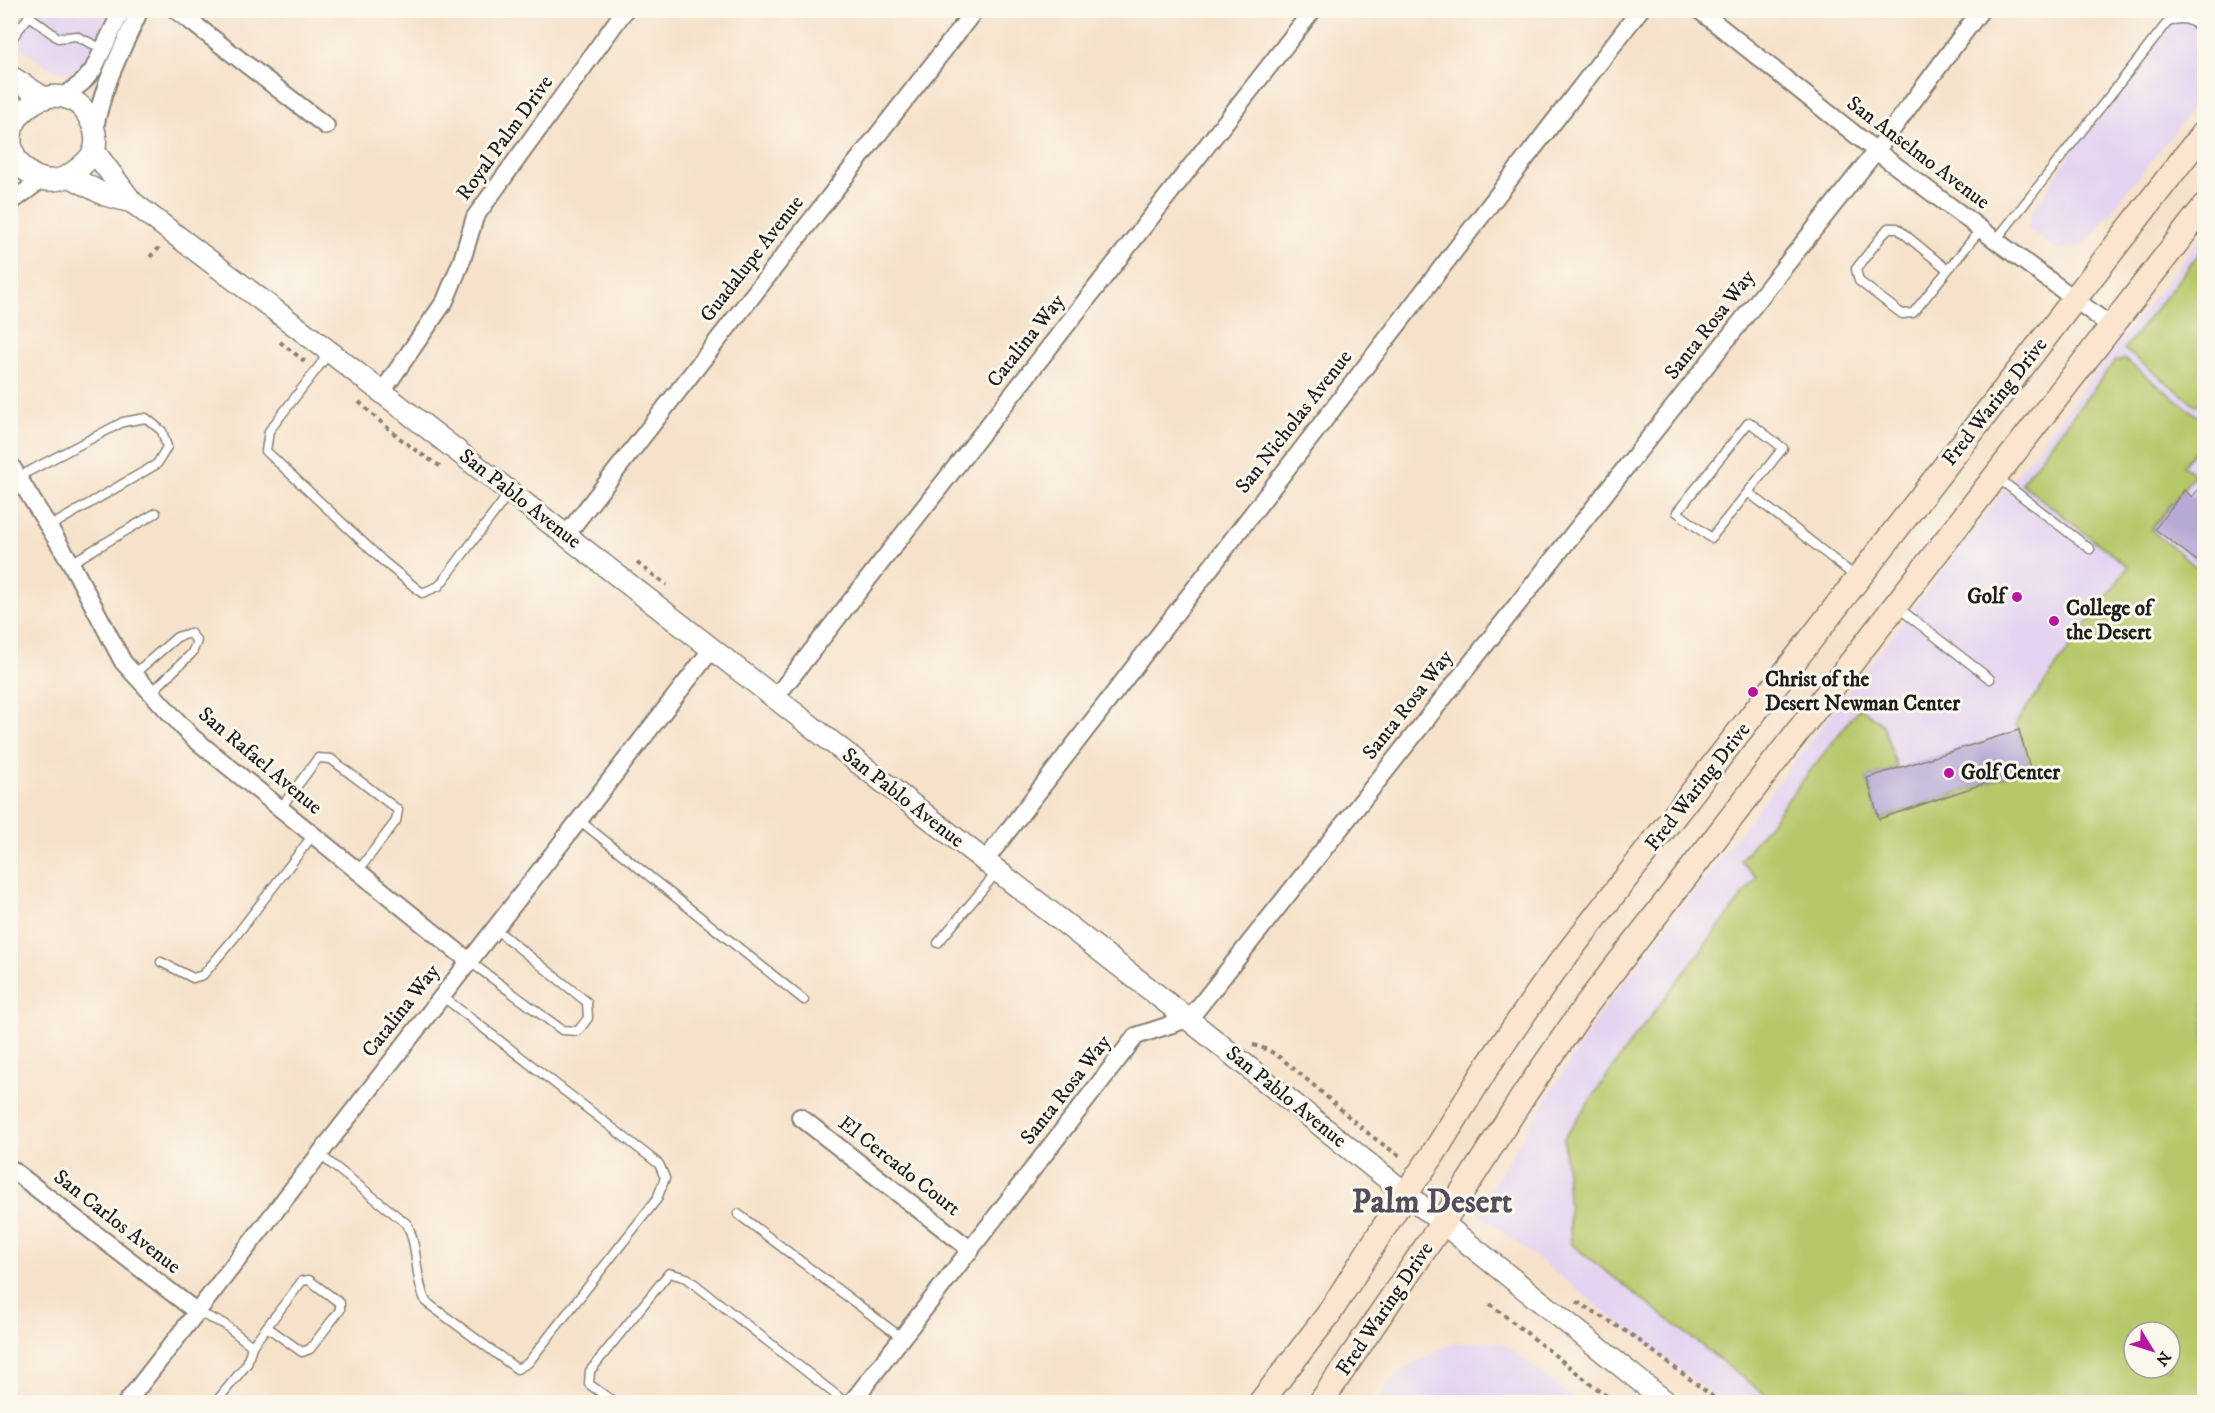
<svg xmlns="http://www.w3.org/2000/svg" width="2215" height="1413" viewBox="0 0 2215 1413" font-family="'IM FELL DW Pica',serif">
	<rect width="100%" height="100%" fill="#fbf7ec"/>
	<filter id="ink" filterUnits="userSpaceOnUse"><feTurbulence type="fractalNoise" baseFrequency=".0167" numOctaves="2"/><feDisplacementMap in="SourceGraphic" scale="12" xChannelSelector="R" yChannelSelector="G"/><feConvolveMatrix kernelMatrix="1 2 1 2 8 2 1 2 1" color-interpolation-filters="sRGB"/></filter>
	<filter id="wash" filterUnits="userSpaceOnUse"><feTurbulence type="fractalNoise" baseFrequency=".008" numOctaves="4" result="noise"/><feDisplacementMap in="SourceGraphic" scale="24" xChannelSelector="R" yChannelSelector="G"/><feGaussianBlur stdDeviation="1.35" result="paint"/><feColorMatrix in="noise" values="0 0 0 0 0 0 0 0 0 0 0 0 0 0 0 0 0 1.4 0 .05"/><feComposite in="paint" operator="in"/></filter>
	<g filter="url(#wash)">
		<rect width="100%" height="100%" fill="#f6e2ca"/>
		<!-- built -->
		<g fill="#e4d3f1" fill-rule="evenodd">
			<polygon points="10,11 111,11 89,66 77,76 45,66 11,39"/>
			<polygon points="2174,11 2204,11 2204,94 2085,245 2057,250 2027,228 2031,213 2093,121 2156,40"/>
			<path d="M2204,233V1402H1722L1476,1211L1603,1009ZM2134,1332H2170V1368H2134Z"/>
			<polygon points="1502,1342 1578,1402 1375,1402 1399,1372 1452,1343"/>
		</g>
		<!-- green -->
		<g fill="#b7c86b" stroke="#6a7244" stroke-width="1.5" fill-rule="evenodd">
			<polygon points="2204,247 2204,397 2197,406 2124,349"/>
			<path d="M2124,359L2204,421V439L2183,466L2195,474L2151,530L2204,573V1402H1774L1571,1244L1564,1138L1628,1046L1757,877L1740,861L1860,707L1883,725L1897,768L1867,778L1879,819L2030,768L2016,723L2128,567L2021,483L2116,360L2119,361ZM2134,1332H2170V1368H2134Z"/>
		</g>
		<g id="blocks">
			<!-- building -->
			<g fill="#b6a9d6">
				<polygon points="2205,481 2205,567 2155,529 2184,490 2192,497"/>
				<polygon points="2019,730 2030,768 1879,819 1867,778"/>
			</g>
		</g>
	</g>
	<g filter="url(#ink)">
		<use href="#blocks" fill-opacity="0" stroke="#897f73" stroke-width="1.5"/>
		<g fill="none" stroke-linecap="round" stroke-linejoin="round">
			<defs>
				<g id="service">
					<polyline points="10,41 29,16 58,38 76,36 103,49"/>
					<path d="M1996,240L2167,23C2183,15 2191,20 2204,30"/>
					<polyline points="1948,270 1897,228 1888,228 1856,269 1859,281 1902,314 1913,313 1981,229"/>
					<polyline points="330,352 269,431 266,451 383,561 422,593 439,586 510,492"/>
					<polyline points="18,477 123,422 146,418 162,431 167,447 157,464 49,527"/>
					<polyline points="1998,478 2090,549"/>
					<polyline points="1748,492 1711,538 1677,512 1749,422 1783,448 1748,492 1856,577"/>
					<polyline points="71,563 156,513"/>
					<polyline points="1896,606 1990,679"/>
					<polyline points="134,674 177,637 190,633 197,641 192,653 151,693"/>
					<polyline points="280,809 318,758 331,759 398,810 396,821 358,871"/>
					<polyline points="579,820 804,1000"/>
					<polyline points="938,943 997,872"/>
					<polyline points="469,961 562,1030 578,1031 588,1018 587,1002 494,928"/>
					<polyline points="161,962 193,978 203,975 235,937 313,835"/>
					<path d="M319,1154L407,1224C419,1248 414,1277 426,1302L517,1369L528,1363L657,1199L665,1178L659,1164L442,996"/>
					<polyline points="738,1214 902,1338"/>
					<polyline points="197,1312 224,1324 252,1346 302,1281 309,1280 340,1303 340,1310 310,1349 302,1352 267,1327"/>
					<polyline points="216,1402 247,1364 252,1346"/>
					<polyline points="614,1402 589,1384 590,1371 669,1273 687,1278 845,1402"/>
				</g>
				<g id="minor">
					<polyline points="176,10 326,126"/>
					<polyline points="1699,10 1876,151 2112,327"/>
					<polyline points="63,97 83,82 93,70 122,10"/>
					<path d="M94,133C102,86 120,54 140,10"/>
					<polyline points="10,203 41,180"/>
					<polyline points="382,392 445,301 462,260 475,217 625,10"/>
					<polyline points="10,464 71,563 123,662 192,737 469,961"/>
					<polyline points="566,535 975,10"/>
					<polyline points="775,698 1313,10"/>
					<polyline points="984,862 1640,10"/>
					<polyline points="800,1117 971,1250"/>
					<polyline points="10,1168 197,1312"/>
					<polyline points="127,1402 712,649"/>
					<polyline points="852,1402 1136,1036 1188,1019 1198,1008 1876,151 1981,10"/>
				</g>
				<g id="tertiary">
					<polyline points="10,76 44,98"/>
					<path d="M10,142C12,147 13,154 16,159C30,180 54,188 75,171C81,167 91,158 94,151C101,130 84,100 63,97C42,93 23,107 14,124C11,129 11,136 11,142"/>
					<polyline points="94,151 132,202 330,352 1188,1019 1666,1402"/>
					<polyline points="69,176 105,195 132,202"/>
				</g>
				<g id="secondary">
					<polyline points="1261,1402 1328,1315 1406,1193 1432,1156 1489,1064 1550,976 2204,132"/>
					<polyline points="1321,1402 1443,1222 1526,1092 1587,1004 2204,207"/>
				</g>
			</defs>
			<!-- service casing -->
			<use href="#service" stroke="#897f73" stroke-width="11"/>
			<!-- minor casing -->
			<use href="#minor" stroke="#897f73" stroke-width="20"/>
			<!-- tertiary casing -->
			<use href="#tertiary" stroke="#897f73" stroke-width="24"/>
			<!-- secondary casing -->
			<use href="#secondary" stroke="#897f73" stroke-width="27"/>
			<!-- path -->
			<g stroke="#897f73" stroke-width="4" stroke-dasharray="4.5 4.5" stroke-linecap="butt">
				<polyline points="150,257 157,249 160,250"/>
				<polyline points="280,342 307,363"/>
				<path d="M359,402C385,426 411,450 442,467"/>
				<polyline points="637,563 667,585"/>
				<path d="M1253,1045C1274,1050 1284,1061 1300,1074C1334,1101 1364,1135 1401,1156"/>
				<polyline points="1577,1302 1629,1333 1720,1402"/>
				<polyline points="1490,1304 1614,1402"/>
			</g>
			<!-- service -->
			<use href="#service" stroke="#fff" stroke-width="8"/>
			<!-- minor -->
			<use href="#minor" stroke="#fff" stroke-width="16"/>
			<!-- tertiary -->
			<use href="#tertiary" stroke="#fff" stroke-width="21"/>
			<!-- secondary -->
			<use href="#secondary" stroke="#fbe5cf" stroke-width="24"/>
		</g>
	</g>
	<!-- markers -->
	<g fill="#b5179e" stroke="#fbf7ec" stroke-width="2">
		<circle cx="2017" cy="597" r="6"/>
		<circle cx="2054" cy="621" r="6"/>
		<circle cx="1753" cy="692" r="6"/>
		<circle cx="1949" cy="773" r="6"/>
	</g>
	<g text-anchor="middle" dominant-baseline="central" stroke-width="6" stroke-linejoin="round" paint-order="stroke">
		<!-- street labels -->
		<g font-size="21" fill="#1c1c1c" stroke="#fbf7ec">
			<text transform="translate(505 138) rotate(-54)">Royal Palm Drive</text>
			<text transform="translate(1918 153) rotate(37)">San Anselmo Avenue</text>
			<text transform="translate(752 259) rotate(-52)">Guadalupe Avenue</text>
			<text transform="translate(1710 325) rotate(-52)">Santa Rosa Way</text>
			<text transform="translate(1026 341) rotate(-52)">Catalina Way</text>
			<text transform="translate(1995 402) rotate(-52)">Fred Waring Drive</text>
			<text transform="translate(1294 422) rotate(-52)">San Nicholas Avenue</text>
			<text transform="translate(520 499) rotate(38)">San Pablo Avenue</text>
			<text transform="translate(1408 705) rotate(-52)">Santa Rosa Way</text>
			<text transform="translate(260 761) rotate(40)">San Rafael Avenue</text>
			<text transform="translate(1698 787) rotate(-52)">Fred Waring Drive</text>
			<text transform="translate(903 798) rotate(38)">San Pablo Avenue</text>
			<text transform="translate(401 1011) rotate(-52)">Catalina Way</text>
			<text transform="translate(1066 1090) rotate(-52)">Santa Rosa Way</text>
			<text transform="translate(1286 1097) rotate(39)">San Pablo Avenue</text>
			<text transform="translate(899 1166) rotate(38)">El Cercado Court</text>
			<text transform="translate(117 1222) rotate(38)">San Carlos Avenue</text>
			<text transform="translate(1385 1309) rotate(-56)">Fred Waring Drive</text>
		</g>
		<!-- poi labels -->
		<g font-size="21" font-weight="bold" fill="#1c1c1c" stroke="#fbf7ec" text-anchor="start">
			<text x="2005" y="597" text-anchor="end">Golf</text>
			<text x="2066" y="609">College of<tspan x="2066" dy="24">the Desert</tspan></text>
			<text x="1765" y="680">Christ of the<tspan x="1765" dy="24">Desert Newman Center</tspan></text>
			<text x="1961" y="773">Golf Center</text>
		</g>
		<!-- town labels -->
		<g font-size="33" font-weight="bold" fill="#524d5d" stroke="#fbf7ec">
			<text x="1432" y="1202">Palm Desert</text>
		</g>
	</g>
	<!-- margin -->
	<rect width="2215" height="1413" fill="none" stroke="#fbf7ec" stroke-width="36"/>
	<!-- north arrow -->
	<g transform="translate(2152 1350) rotate(128)"><circle r="28" fill="#fbf7ec" stroke="#a29f99" stroke-width="1.5"/>
	<path d="M0-4.5L10 22L0 15L-10 22Z" fill="#b5179e"/>
	<text y="-9" font-size="16" font-weight="bold" text-anchor="middle" fill="#1c1c1c">N</text>
	</g>
</svg>
